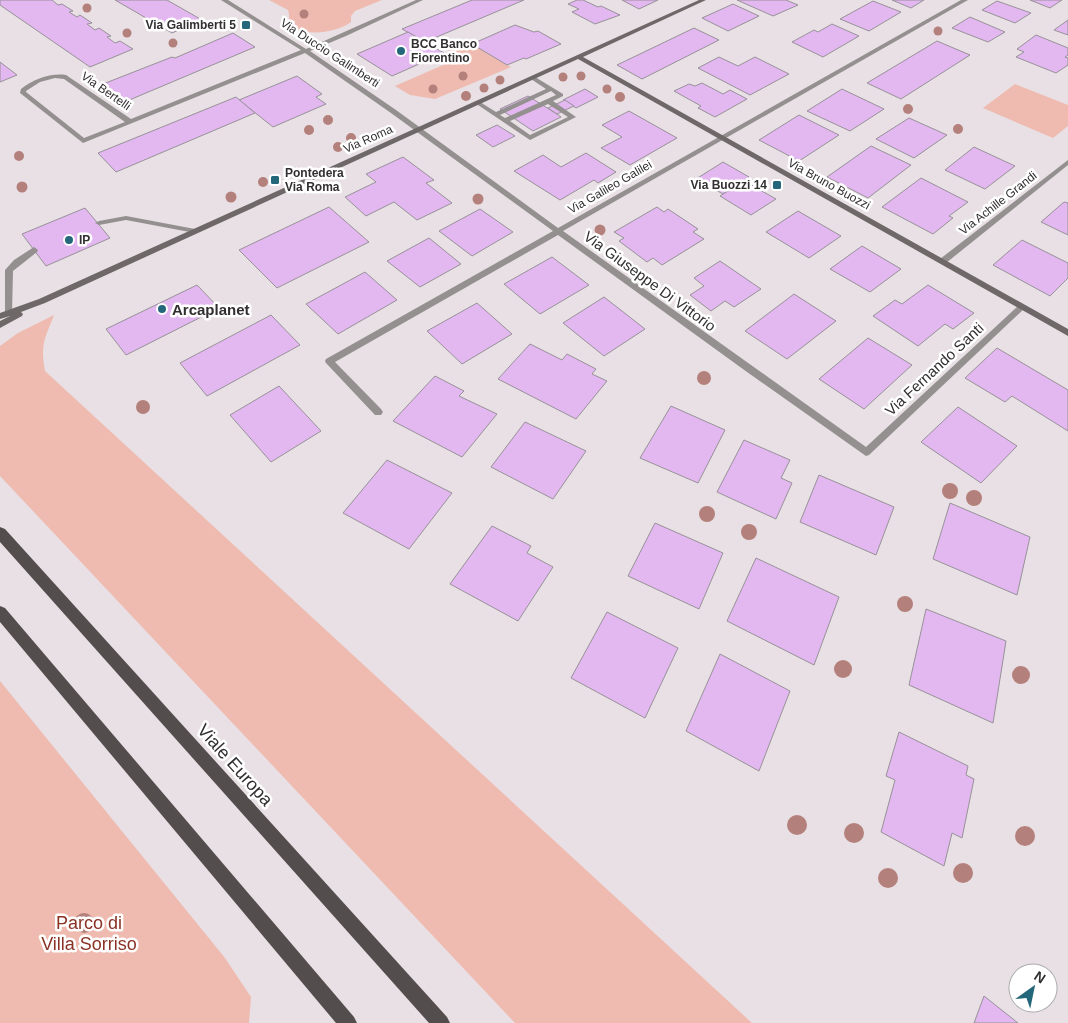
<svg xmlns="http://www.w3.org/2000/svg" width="1068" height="1023" viewBox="0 0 1068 1023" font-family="Arial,sans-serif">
	<rect width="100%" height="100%" fill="#e8e0e4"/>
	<!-- green -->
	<g fill="#efbbb0">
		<path d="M269,0H382L355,11L351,16V22C337,32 306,38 292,25C288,22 290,15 288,10Z"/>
		<polygon points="465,40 511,67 435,99 410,95 395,86 459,58 445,48"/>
		<polygon points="1015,84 1068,105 1068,126 1053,138 983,108"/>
		<path d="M54,315C45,338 40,345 45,371L752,1023H515L0,476V346L18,333Z"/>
		<polygon points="0,681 225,958 251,997 249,1023 0,1023"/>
	</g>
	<!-- building -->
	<g fill="#e3b7f0" stroke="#979298">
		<polygon points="0,0 52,0 58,5 62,4 73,11 69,12 77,17 80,15 92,23 87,24 95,30 99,28 111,36 107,37 115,43 120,41 133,49 90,67 0,5"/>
		<polygon points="115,0 167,0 202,20 172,33"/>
		<polygon points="472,0 524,0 425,42 402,29"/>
		<polygon points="577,0 583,0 598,7 601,6 620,15 595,24 572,12 579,9 568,4"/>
		<polygon points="622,0 658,0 639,9"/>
		<polygon points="737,0 786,0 798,5 773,16"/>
		<polygon points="892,0 924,0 911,8"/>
		<polygon points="1030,0 1062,0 1050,8"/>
		<polygon points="873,1 901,12 869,31 840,19"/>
		<polygon points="997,1 1031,13 1015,23 982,10"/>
		<polygon points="733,4 759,16 728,31 702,18"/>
		<polygon points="970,17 1005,32 988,42 952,28"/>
		<polygon points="1068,20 1068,35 1054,30"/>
		<polygon points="832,24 859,36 823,57 792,42 814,30 818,32"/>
		<polygon points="515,25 534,32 538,31 561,44 526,59 524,58 507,65 472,44"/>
		<polygon points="694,28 719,40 642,79 617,65"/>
		<polygon points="408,32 444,53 392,76 357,54"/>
		<polygon points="233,33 255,47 127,101 103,84 172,57 175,58"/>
		<polygon points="1036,35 1068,48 1068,55 1065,57 1068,58 1068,65 1056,73 1016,57 1024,52 1017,49"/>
		<polygon points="937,41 970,55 901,99 867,83"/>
		<polygon points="719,57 738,66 755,57 789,74 750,95 698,68"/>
		<polygon points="0,62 17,75 0,82"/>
		<polygon points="297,76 322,94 316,97 326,104 273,127 239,100"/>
		<polygon points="702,83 723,94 730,90 747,99 715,117 698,108 701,106 674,91 689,84 695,86"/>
		<polygon points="585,89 598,97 576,108 563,100"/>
		<polygon points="842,89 884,109 850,131 807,111"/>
		<polygon points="528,96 557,114 561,117 533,131 500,109"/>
		<polygon points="236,97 255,113 116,172 98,153"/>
		<polygon points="565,100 574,106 557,114 548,108"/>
		<polygon points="629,111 677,138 630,165 601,148 622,137 602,125"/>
		<polygon points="799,115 839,135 799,161 759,140"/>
		<polygon points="909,118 947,135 914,158 876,139"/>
		<polygon points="497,125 515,136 493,147 476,135"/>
		<polygon points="871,146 911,165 868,198 827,177"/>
		<polygon points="974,147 1015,166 985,189 945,170"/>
		<polygon points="586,153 616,172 598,183 594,180 560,200 514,171 543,155 561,167"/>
		<polygon points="403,157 434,180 426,183 452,203 417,220 394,202 366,216 345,197 376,182 366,174"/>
		<polygon points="723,162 749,177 723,194 696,179"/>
		<polygon points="921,178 968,202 949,216 953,218 933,234 882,207"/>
		<polygon points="744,181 776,199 751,215 720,196"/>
		<polygon points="1064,202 1068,203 1068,235 1041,222"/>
		<polygon points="329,207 369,242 277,288 239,250"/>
		<polygon points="657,207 664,212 668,209 698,229 693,232 704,239 662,265 653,258 647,262 619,241 624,238 614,232"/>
		<polygon points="85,208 110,238 46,266 22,234"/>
		<polygon points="480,209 513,232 472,256 439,231"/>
		<polygon points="798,211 841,236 809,258 766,232"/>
		<polygon points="429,238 461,264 420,287 387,261"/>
		<polygon points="1022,240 1068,263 1068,278 1050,296 993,265"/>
		<polygon points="862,246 901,269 870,292 830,269"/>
		<polygon points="552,257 589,285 540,314 504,284"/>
		<polygon points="720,261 761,289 734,307 725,301 711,311 690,295 704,286 694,278"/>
		<polygon points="365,272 397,300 338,334 306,304"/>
		<polygon points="197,285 219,308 126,355 106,329"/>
		<polygon points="928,285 974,313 953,329 945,324 918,346 873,316 895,300 902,304"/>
		<polygon points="794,294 836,321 787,359 745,331"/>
		<polygon points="604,297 645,329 604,356 563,323"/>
		<polygon points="477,303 512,334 462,364 427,331"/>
		<polygon points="271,315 300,345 207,396 180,363"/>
		<polygon points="868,338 912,365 864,409 819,379"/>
		<polygon points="530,344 562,360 567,354 596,369 592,374 607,381 576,419 498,379"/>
		<polygon points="997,348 1068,390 1068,431 1012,396 1005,402 965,378"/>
		<polygon points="435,376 464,391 459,396 497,414 462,457 393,421"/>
		<polygon points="279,386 321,431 271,462 230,415"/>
		<polygon points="671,406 725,430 698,483 640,458"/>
		<polygon points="958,407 1017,446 981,483 921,442"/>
		<polygon points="525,422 586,451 553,499 491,467"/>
		<polygon points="744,440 790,460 781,478 792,483 776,519 717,492"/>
		<polygon points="387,460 452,493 409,549 343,513"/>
		<polygon points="819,475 894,507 876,555 800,522"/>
		<polygon points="950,503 1030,537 1017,595 933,559"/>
		<polygon points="655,523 723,553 699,609 628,576"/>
		<polygon points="492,526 531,546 527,553 553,567 518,621 450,584"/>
		<polygon points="756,558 839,597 814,665 727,621"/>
		<polygon points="926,609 1006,641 993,723 909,685"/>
		<polygon points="607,612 678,648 645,718 571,678"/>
		<polygon points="720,654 790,691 759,771 686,731"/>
		<polygon points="899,732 968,766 966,775 974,779 962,838 952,833 944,866 881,832 895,780 886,776"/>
		<polygon points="984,996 1018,1023 974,1023"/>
	</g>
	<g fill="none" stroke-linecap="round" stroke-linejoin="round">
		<!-- lane -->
		<g fill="#949090" fill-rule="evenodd">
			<path d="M531,77H535L563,94V96L553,101L576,117L530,140L475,103L480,102L496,112L546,89L531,79ZM551,91L556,95L505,118L500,115ZM548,104L568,117L530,135L510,121Z"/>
			<polygon points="126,216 195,229 199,231 195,233 126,220 99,225 95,223 99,221"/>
			<polygon points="34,247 38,250 37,252 13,271 12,313 11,315 5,315 5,270 14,260"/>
		</g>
		<!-- street -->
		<g fill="#949090" fill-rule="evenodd">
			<path d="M221,0H228L306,49L416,0H423L346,36L310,51L396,110L558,228L961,0H968L563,231L866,447L1019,305H1025L1026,307L869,455L866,456L747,372L558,235L335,362L381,409L383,412L381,415H375L326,363L325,361L326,359L553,231L391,113L305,53L83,143L20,93L21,89C34,79 50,73 66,75L131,119L301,50ZM55,78L64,79L125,122L84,138L26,92V91L40,82Z"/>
			<polygon points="1068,160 1068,165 946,263 940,263 940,259"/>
		</g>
		<!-- secondary -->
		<polygon fill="#6e6869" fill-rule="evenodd" points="699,0 706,0 583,57 1068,329 1068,336 578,59 45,303 21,312 23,314 22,316 0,328 0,321 10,316 0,319 0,313 39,299"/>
		<!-- primary -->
		<g fill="#544d4e" fill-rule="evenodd">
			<polygon points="0,527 5,529 447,1017 450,1023 429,1023 0,542"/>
			<polygon points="0,606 5,608 354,1017 357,1023 336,1023 0,622"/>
		</g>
	</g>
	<!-- trees -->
	<g fill="#b4807b">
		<circle cx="87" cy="8" r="4.5"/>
		<circle cx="304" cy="14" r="4.5"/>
		<circle cx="938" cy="31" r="4.5"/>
		<circle cx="127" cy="33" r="4.5"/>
		<circle cx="173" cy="43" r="4.5"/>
		<circle cx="463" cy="76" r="4.5"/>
		<circle cx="581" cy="76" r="4.5"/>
		<circle cx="563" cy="77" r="4.5"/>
		<circle cx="500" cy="80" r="4.5"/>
		<circle cx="484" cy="88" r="4.5"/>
		<circle cx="433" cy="89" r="4.5"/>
		<circle cx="607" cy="89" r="4.5"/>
		<circle cx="466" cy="96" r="5"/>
		<circle cx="620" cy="97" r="5"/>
		<circle cx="908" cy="109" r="5"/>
		<circle cx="328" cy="120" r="5"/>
		<circle cx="958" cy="129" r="5"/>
		<circle cx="309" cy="130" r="5"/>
		<circle cx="351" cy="138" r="5"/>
		<circle cx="338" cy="147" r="5"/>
		<circle cx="19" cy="156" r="5"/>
		<circle cx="263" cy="182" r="5"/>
		<circle cx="22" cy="187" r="5.5"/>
		<circle cx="231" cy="197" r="5.5"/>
		<circle cx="478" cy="199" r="5.5"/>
		<circle cx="600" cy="230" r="5.5"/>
		<circle cx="704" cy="378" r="7"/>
		<circle cx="143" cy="407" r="7"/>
		<circle cx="950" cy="491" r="8"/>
		<circle cx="974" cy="498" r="8"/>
		<circle cx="707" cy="514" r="8"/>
		<circle cx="749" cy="532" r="8"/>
		<circle cx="905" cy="604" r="8"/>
		<circle cx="843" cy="669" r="9"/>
		<circle cx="1021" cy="675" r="9"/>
		<circle cx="797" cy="825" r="10"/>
		<circle cx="854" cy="833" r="10"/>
		<circle cx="1025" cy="836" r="10"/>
		<circle cx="963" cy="873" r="10"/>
		<circle cx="888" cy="878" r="10"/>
		<circle cx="84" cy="923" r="10"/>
	</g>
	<!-- markers -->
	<g fill="#25677a" stroke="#fff" stroke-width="2">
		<rect x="241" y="20" width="10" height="10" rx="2.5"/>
		<circle cx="401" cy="51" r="5"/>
		<rect x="270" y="175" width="10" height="10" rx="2.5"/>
		<rect x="772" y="180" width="10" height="10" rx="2.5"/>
		<circle cx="69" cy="240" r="5"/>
		<circle cx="162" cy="309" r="5"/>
	</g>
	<g text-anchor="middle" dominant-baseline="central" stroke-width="5" stroke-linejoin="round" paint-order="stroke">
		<!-- far-poi labels -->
		<g font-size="12" font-weight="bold" fill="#322f31" stroke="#fff" text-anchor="start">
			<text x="236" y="25" text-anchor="end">Via Galimberti 5</text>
			<text x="411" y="44">BCC Banco<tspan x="411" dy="14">Fiorentino</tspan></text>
			<text x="285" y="173">Pontedera<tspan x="285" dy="14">Via Roma</tspan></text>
			<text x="767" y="185" text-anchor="end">Via Buozzi 14</text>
			<text x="79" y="240">IP</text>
		</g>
		<!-- far-street labels -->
		<g font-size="12" fill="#322f31" stroke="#fff">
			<text transform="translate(330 53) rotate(33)">Via Duccio Galimberti</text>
			<text transform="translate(106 91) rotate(35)">Via Bertelli</text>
			<text transform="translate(368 139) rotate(-24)">Via Roma</text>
			<text transform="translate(829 184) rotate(29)">Via Bruno Buozzi</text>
			<text transform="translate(610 187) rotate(-30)">Via Galileo Galilei</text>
			<text transform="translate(998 203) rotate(-38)">Via Achille Grandi</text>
		</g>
		<!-- street labels -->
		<g font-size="15" fill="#322f31" stroke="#fff">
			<text transform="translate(650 281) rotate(36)">Via Giuseppe Di Vittorio</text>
			<text transform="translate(934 369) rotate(-43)">Via Fernando Santi</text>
		</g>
		<!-- poi labels -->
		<g font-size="15" font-weight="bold" fill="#322f31" stroke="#fff" text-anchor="start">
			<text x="172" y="309">Arcaplanet</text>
		</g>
		<!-- near-street labels -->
		<g font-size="18" fill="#322f31" stroke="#fff">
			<text transform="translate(235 765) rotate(48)">Viale Europa</text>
		</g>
		<!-- near-park labels -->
		<g font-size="18" fill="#893225" stroke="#fff">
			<text x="89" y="923">Parco di<tspan x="89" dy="21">Villa Sorriso</tspan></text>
		</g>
	</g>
	<!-- north arrow -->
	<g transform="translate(1033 988) rotate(33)"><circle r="24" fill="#ffffff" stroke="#adacad"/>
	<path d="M0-4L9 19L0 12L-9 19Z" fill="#25677a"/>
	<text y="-8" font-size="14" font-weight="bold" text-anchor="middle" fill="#322f31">N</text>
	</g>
</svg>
